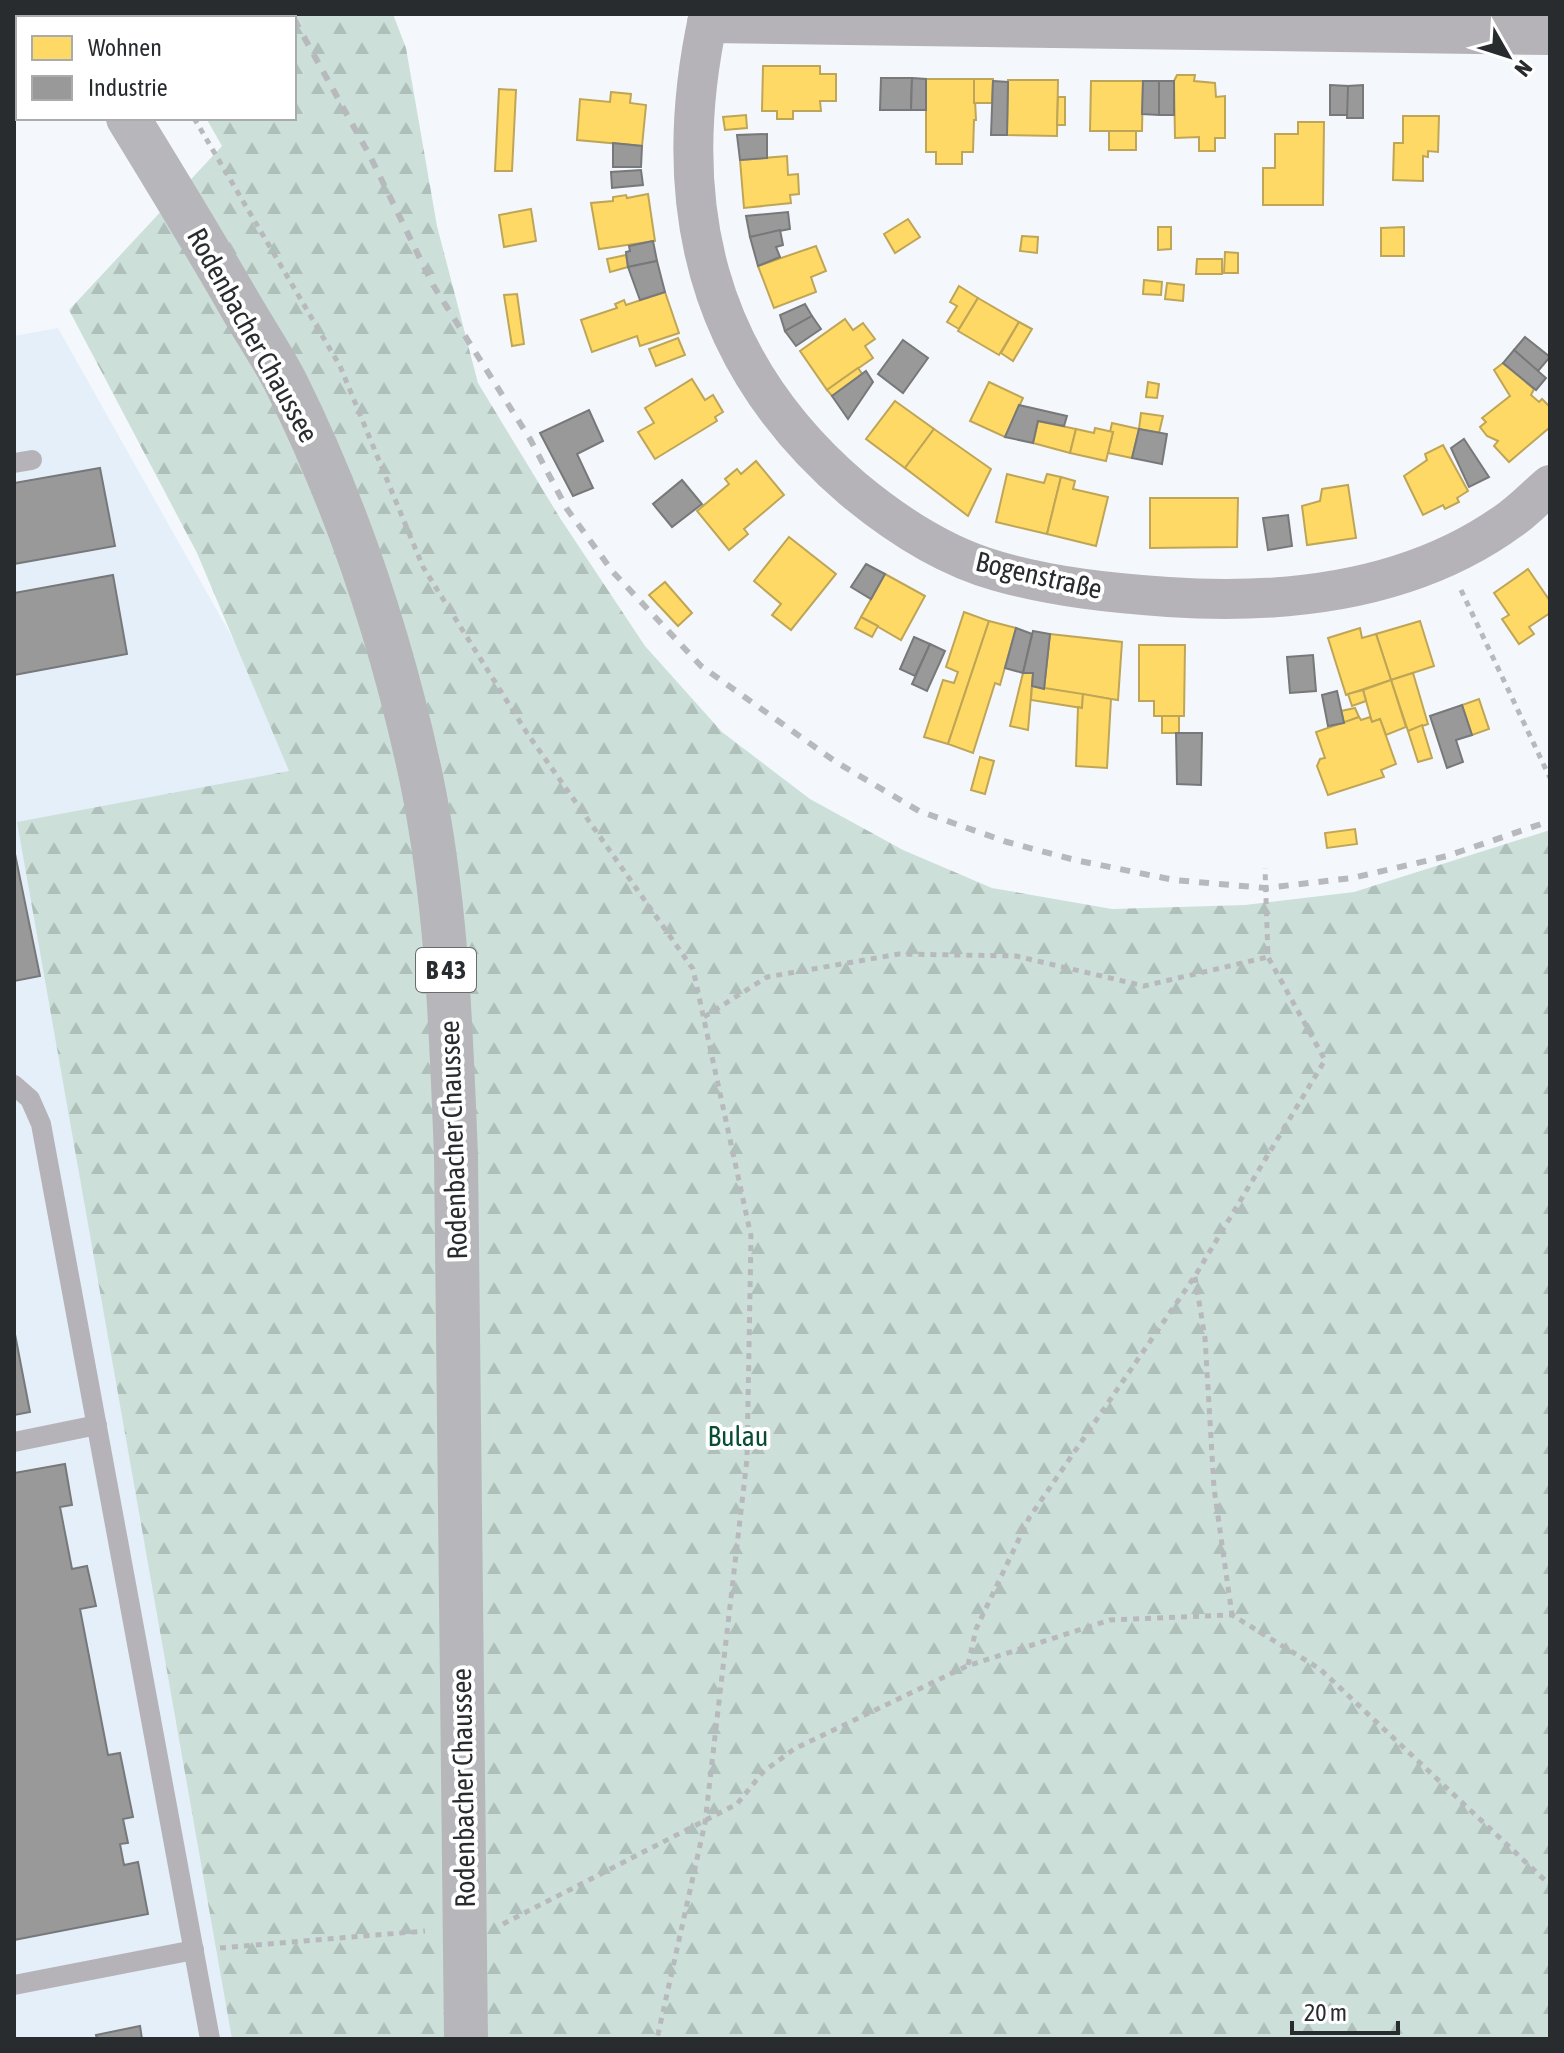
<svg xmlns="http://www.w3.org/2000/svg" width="1564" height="2053" viewBox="0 0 1564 2053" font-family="'Asap Condensed',sans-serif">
	<defs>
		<pattern id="forest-firs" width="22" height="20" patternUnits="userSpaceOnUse" patternTransform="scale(2)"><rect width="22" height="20" fill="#cce0d9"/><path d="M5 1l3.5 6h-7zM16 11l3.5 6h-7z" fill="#afc0bb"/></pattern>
	</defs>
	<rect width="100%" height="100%" fill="#f4f8fc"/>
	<!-- built -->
	<polygon fill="#e5eff9" points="58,328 309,774 317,2039 14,2039 14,336"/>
	<!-- forest -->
	<polygon fill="url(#forest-firs)" points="145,14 393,14 406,48 437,226 478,383 560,518 645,646 722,732 810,799 903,850 992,888 1112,909 1245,905 1354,892 1550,830 1550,2039 232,2039 17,822 289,771 197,553 69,310 222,146 206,118 294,118 294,18 148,18"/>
	<!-- homes -->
	<g fill="#ffd966" stroke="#bfa556" stroke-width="2">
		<polygon points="763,66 820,66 820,74 836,74 836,101 820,101 821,111 793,111 793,119 777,119 777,111 762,111"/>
		<polygon points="1177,75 1195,75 1194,81 1215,83 1216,97 1225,96 1225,138 1215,138 1215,151 1199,151 1199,137 1175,138 1174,81"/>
		<polygon points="926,79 974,79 976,120 974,120 973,152 962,152 962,164 936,164 936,152 926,152"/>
		<polygon points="974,79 993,79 992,103 974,103"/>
		<polygon points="1008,80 1058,80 1057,136 1007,135"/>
		<polygon points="1091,81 1143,81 1142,131 1090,131"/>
		<polygon points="499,89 516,90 512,171 495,171"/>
		<polygon points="611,92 631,94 630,103 646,105 642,146 577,140 580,99 610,102"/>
		<polygon points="1058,97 1065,97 1065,125 1057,125"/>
		<polygon points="746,115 747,128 725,130 723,117"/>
		<polygon points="1403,116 1439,116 1438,152 1428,151 1428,157 1423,156 1423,181 1393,180 1394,143 1403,143"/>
		<polygon points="1298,122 1324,122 1323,205 1263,205 1263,168 1275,168 1275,134 1298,134"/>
		<rect x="1109" y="131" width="27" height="19"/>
		<polygon points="787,156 788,175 798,174 799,194 790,195 791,203 744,208 740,160"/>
		<polygon points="648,194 655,241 599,249 591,203 613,201 613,197 626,195 627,198"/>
		<polygon points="531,209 536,241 504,247 499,215"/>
		<polygon points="908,219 920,237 895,253 884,234"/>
		<polygon points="1158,227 1171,227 1171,249 1158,250"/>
		<polygon points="1404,227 1404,256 1381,256 1381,228"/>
		<polygon points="1022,236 1038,237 1037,253 1020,251"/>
		<polygon points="816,246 826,271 811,277 816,292 774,308 758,266"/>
		<polygon points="1225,252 1238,253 1238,273 1224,273"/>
		<polygon points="626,255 628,267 610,272 607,259"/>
		<polygon points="1197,259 1222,259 1222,274 1196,274"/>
		<polygon points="1144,280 1162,282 1161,295 1143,294"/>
		<polygon points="1167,283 1184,285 1183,301 1165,299"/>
		<polygon points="959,286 978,298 959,329 947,322 957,306 950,302"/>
		<polygon points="665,292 679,333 640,346 637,336 592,352 581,320 617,308 615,304 624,300 626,305"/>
		<polygon points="517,294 524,344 512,346 504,295"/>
		<polygon points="978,298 1019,322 999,355 958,331"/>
		<polygon points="845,319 853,330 863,323 875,339 865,346 873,358 827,390 800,351"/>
		<polygon points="1019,322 1032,329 1013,361 1001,353"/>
		<polygon points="678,338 685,355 656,366 649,349"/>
		<polygon points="1503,363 1534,389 1531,395 1539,402 1542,399 1550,407 1549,428 1509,462 1494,446 1498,441 1487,436 1480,427 1486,422 1482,418 1510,396 1494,370"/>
		<polygon points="858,368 863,375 832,396 827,390"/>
		<polygon points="692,379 705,400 713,395 723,412 715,417 717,421 655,459 638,432 654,423 645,408"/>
		<polygon points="989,382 1023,398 1005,437 970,421"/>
		<polygon points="1148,382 1159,384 1157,398 1146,397"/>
		<polygon points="895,401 934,429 905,468 866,439"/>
		<polygon points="1141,413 1163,416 1159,433 1139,429"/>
		<polygon points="1038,421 1076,429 1070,453 1033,443"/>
		<polygon points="1112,423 1139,429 1132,458 1108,453 1113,432 1110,432"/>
		<polygon points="1095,428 1113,432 1106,461 1070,453 1076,429 1094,433"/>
		<polygon points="934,429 991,469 968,516 905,468"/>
		<polygon points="1443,445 1468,491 1457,498 1459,502 1445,509 1443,505 1423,515 1404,476 1427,460 1425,454"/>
		<polygon points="756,461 784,495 744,529 748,534 729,550 697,511 729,484 725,479 737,469 741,474"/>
		<polygon points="1007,474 1044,483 1047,474 1061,477 1047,534 996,522"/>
		<polygon points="1061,477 1075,481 1073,489 1108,497 1096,546 1047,534"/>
		<polygon points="1348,485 1356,538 1307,545 1302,506 1320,501 1322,489"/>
		<polygon points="1150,498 1238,498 1237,547 1150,548"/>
		<polygon points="789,537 836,574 791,630 772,615 781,604 754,581"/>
		<polygon points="1528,569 1550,601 1550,613 1529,627 1534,634 1519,644 1502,619 1509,615 1494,593"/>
		<polygon points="885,574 925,596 901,640 861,617"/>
		<polygon points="665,582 692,613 678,626 649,595"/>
		<polygon points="964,612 989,621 948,744 924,737 943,680 954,683 958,672 946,667"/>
		<polygon points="861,617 878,626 872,637 855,628"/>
		<polygon points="989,621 1016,628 1000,685 995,683 973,753 948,744"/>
		<polygon points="1420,621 1434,666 1391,680 1376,634"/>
		<polygon points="1360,628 1362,638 1376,634 1391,680 1346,695 1328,638"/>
		<polygon points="1050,634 1122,642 1118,700 1044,689"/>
		<polygon points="1139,645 1185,645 1184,716 1154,716 1154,701 1139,701"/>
		<polygon points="1023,673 1033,673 1028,730 1010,726"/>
		<polygon points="1413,673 1428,724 1408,731 1391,680"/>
		<polygon points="1391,680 1406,727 1386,735 1380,719 1372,722 1363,690"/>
		<polygon points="1032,686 1083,694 1082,708 1031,700"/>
		<polygon points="1363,690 1366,701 1352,706 1348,694"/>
		<polygon points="1083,694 1111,699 1107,768 1076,766 1078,707 1082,708"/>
		<polygon points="1479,699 1489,729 1472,735 1462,705"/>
		<polygon points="1355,708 1359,717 1344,723 1341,711"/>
		<rect x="1162" y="716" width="17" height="17"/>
		<polygon points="1359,717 1361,720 1370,717 1372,722 1380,719 1396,764 1381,770 1384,777 1328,795 1317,766 1320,759 1325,758 1316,732"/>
		<polygon points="1422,725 1432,758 1418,762 1408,731"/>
		<polygon points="980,757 994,761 985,794 971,790"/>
		<polygon points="1355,829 1357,844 1327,848 1325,833"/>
	</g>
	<!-- industry -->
	<g fill="#999" stroke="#777879" stroke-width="2">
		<polygon points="881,78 912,78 911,110 880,110"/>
		<polygon points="912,78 926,79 926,110 911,110"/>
		<polygon points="993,81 1008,82 1007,135 991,135"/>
		<polygon points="1143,81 1159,81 1159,115 1142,114"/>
		<rect x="1159" y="81" width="15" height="34"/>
		<polygon points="1330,85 1348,86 1348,115 1330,115"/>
		<polygon points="1363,85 1363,118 1347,118 1348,86"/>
		<polygon points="767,134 767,158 740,160 737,135"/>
		<polygon points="613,143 642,146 641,167 613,167"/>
		<polygon points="641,170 643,185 612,188 611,172"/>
		<polygon points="788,212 790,229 750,237 746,216"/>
		<polygon points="780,230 783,245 776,247 780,257 758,266 750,237"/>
		<polygon points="653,241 657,261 628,267 626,252 630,251 629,246"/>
		<polygon points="657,261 665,292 640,300 628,267"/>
		<polygon points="805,304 812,316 785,331 780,315"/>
		<polygon points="812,316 821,329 796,346 785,331"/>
		<polygon points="1525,337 1550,357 1538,371 1514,350"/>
		<polygon points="903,340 928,358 903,393 878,374"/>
		<polygon points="1514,350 1546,378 1536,390 1503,363"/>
		<polygon points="866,371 873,382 848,419 832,396"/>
		<polygon points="1019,405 1067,416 1064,426 1038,421 1033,443 1005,437"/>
		<polygon points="589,410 603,441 577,454 593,488 573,496 540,433"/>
		<polygon points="1139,429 1167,434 1162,464 1132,458"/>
		<polygon points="1464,439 1489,477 1469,487 1451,448"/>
		<polygon points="100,468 115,546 14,564 14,483"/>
		<polygon points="682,480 702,504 672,527 653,504"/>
		<polygon points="1288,515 1292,546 1268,550 1263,518"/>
		<polygon points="866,564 885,574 871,599 851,587"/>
		<polygon points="113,575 127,654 14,675 14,593"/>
		<polygon points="1016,628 1032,634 1023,673 1005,668"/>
		<polygon points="1033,631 1050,634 1044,689 1032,686 1033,673 1023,673"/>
		<polygon points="914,637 930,644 915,676 900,669"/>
		<polygon points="930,644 945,651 927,691 912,684"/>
		<polygon points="1313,655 1316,691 1290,693 1287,657"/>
		<polygon points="1337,691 1344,723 1328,726 1322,695"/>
		<polygon points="1462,705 1472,735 1456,740 1463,762 1447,768 1430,716"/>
		<polygon points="1176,733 1202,733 1201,785 1177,784"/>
		<polygon points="14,849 40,976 14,981"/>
		<polygon points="14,1329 30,1412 14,1415"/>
		<polygon points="65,1464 72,1505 60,1507 72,1569 87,1566 96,1606 80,1609 108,1755 120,1753 133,1817 123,1819 128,1843 120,1844 124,1865 138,1862 148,1914 14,1940 14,1473"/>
		<polygon points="140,2026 142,2039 97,2039 96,2035"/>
	</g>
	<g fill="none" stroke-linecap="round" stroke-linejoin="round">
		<!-- path -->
		<g stroke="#b8b9bd" stroke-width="5" stroke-dasharray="6 6" stroke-linecap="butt">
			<polyline points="133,14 135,18"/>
			<polyline points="194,118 340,366 423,567 527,733 693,969 751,1236 747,1459 705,1823 657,2039"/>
			<polyline points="1461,590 1550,778"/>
			<polyline points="704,1017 767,977 899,954 1016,956 1144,986 1268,957"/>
			<polyline points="1195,1277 1205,1338 1214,1488 1232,1615"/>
			<polyline points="968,1665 976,1629 1029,1518 1195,1276 1325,1060 1268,957 1265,868"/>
			<polyline points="503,1924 737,1804 763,1772 794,1749 967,1666 1110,1620 1232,1615 1320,1669 1550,1885"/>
			<polyline points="220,1948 425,1931"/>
		</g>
		<!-- service -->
		<g stroke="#b5b3b8" stroke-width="20">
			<polyline points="14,463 32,460"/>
			<polyline points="14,1085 30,1099 41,1124 210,2039"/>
			<polyline points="14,1442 97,1425"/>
			<polyline points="14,1985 194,1950"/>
		</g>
		<!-- minor -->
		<g stroke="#b5b3b8" stroke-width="40">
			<path d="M709,14C668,200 704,362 853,489C895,524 944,556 997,571C1053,587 1111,593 1168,597C1286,605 1413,591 1511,519C1525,509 1537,496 1550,485"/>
			<polyline points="707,23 1550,35"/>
		</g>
		<!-- primary -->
		<g stroke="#b7b7bb" stroke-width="44">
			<polyline points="66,14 68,18"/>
			<path d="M128,118C166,180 204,242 240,305C255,331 272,356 286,383C348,508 392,641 421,777C447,901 451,1030 456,1156L466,2039"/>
		</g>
		<!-- rail -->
		<polyline stroke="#b8b9bd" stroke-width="6" stroke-dasharray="10 10" stroke-linecap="butt" points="294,19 370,156 433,285 530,439 567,509 613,572 701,666 836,762 919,811 1007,842 1075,860 1174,880 1266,888 1352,878 1447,856 1550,821"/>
	</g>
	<g text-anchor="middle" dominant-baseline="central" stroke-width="8" stroke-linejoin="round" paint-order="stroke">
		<!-- shield labels -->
		<rect fill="#fff" stroke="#696b6d" stroke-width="2" x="416" y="948" width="60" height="44" rx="6"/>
		<g font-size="26" font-weight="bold" fill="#292c2f">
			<text x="446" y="970">B 43</text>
		</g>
		<!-- street labels -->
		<g font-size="28" fill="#292c2f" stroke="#fff">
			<text transform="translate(253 335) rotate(61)">Rodenbacher Chaussee</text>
			<text transform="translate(1039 575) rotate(13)">Bogenstraße</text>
			<text transform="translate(453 1140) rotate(-92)">Rodenbacher Chaussee</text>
			<text transform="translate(463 1788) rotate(-91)">Rodenbacher Chaussee</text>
		</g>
		<!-- park labels -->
		<g font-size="28" fill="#084c33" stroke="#fff">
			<text x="738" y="1436">Bulau</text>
		</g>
	</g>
	<!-- border -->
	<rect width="1564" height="2053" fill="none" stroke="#292c2f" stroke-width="32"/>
	<!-- legend -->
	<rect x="16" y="16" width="280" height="104" fill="#ffffff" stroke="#a9abac" stroke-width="2"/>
	<rect x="32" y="36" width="40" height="24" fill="#ffd966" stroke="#a9abac" stroke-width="2"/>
	<text x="88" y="56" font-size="24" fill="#292c2f">Wohnen</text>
	<rect x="32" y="76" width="40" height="24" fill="#999999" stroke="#a9abac" stroke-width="2"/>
	<text x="88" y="96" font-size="24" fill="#292c2f">Industrie</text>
	<!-- north arrow -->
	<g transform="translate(1508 56) rotate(129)" stroke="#ffffff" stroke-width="6" paint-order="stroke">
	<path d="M0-6L14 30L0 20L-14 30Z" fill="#292c2f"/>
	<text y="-12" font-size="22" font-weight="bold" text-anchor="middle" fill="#292c2f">N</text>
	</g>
	<!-- scale -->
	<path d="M1292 2021v12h106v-12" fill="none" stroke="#292c2f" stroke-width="4"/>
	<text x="1304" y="2021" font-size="24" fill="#292c2f" stroke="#ffffff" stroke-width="6" paint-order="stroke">20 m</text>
</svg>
